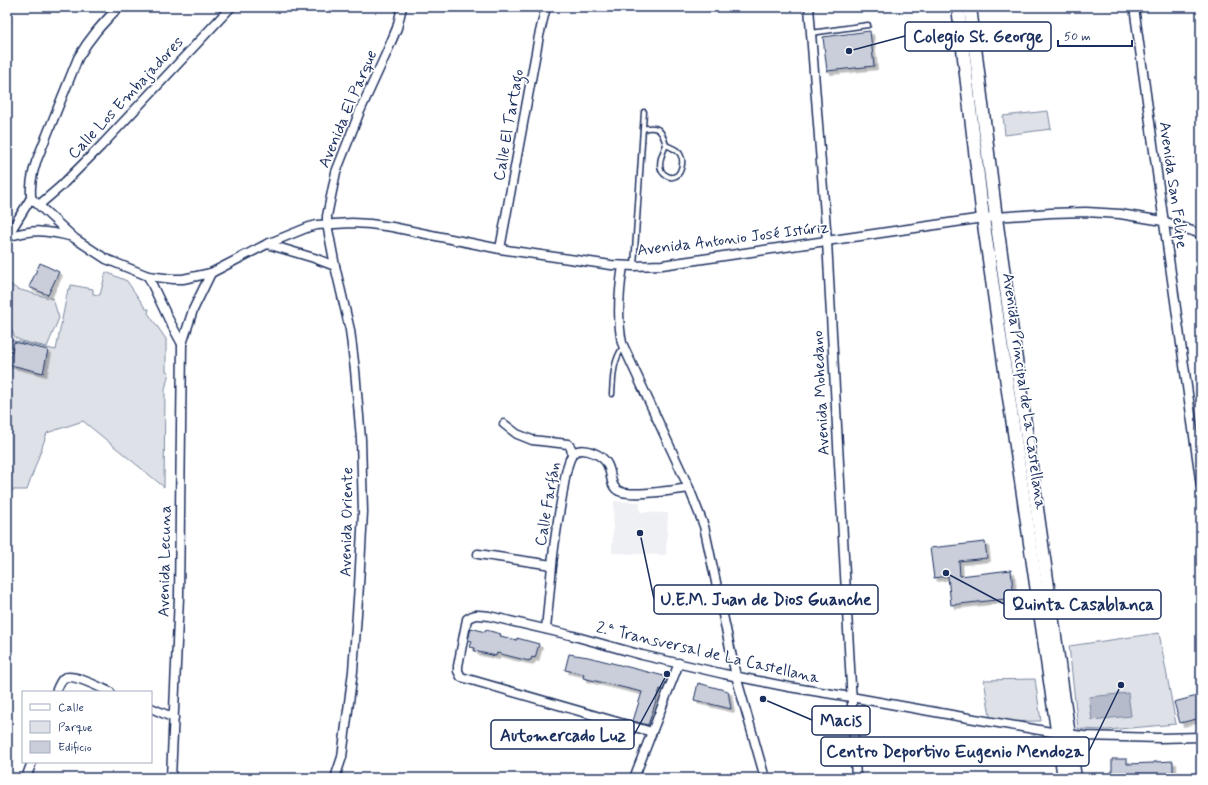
<svg xmlns="http://www.w3.org/2000/svg" width="1208" height="785" viewBox="0 0 1208 785" font-family="Mynerve,sans-serif">
	<defs>
		<filter id="shadow"><feDropShadow dx="3.5" dy="3.5" stdDeviation="0" flood-color="#0004"/></filter>
	</defs>
	<rect width="100%" height="100%" fill="#fff"/>
	<filter id="ink" filterUnits="userSpaceOnUse"><feTurbulence type="fractalNoise" baseFrequency=".025" numOctaves="2"/><feDisplacementMap in="SourceGraphic" scale="8" xChannelSelector="R" yChannelSelector="G"/><feConvolveMatrix kernelMatrix="1 2 1 2 8 2 1 2 1" color-interpolation-filters="sRGB"/></filter>
	<g filter="url(#ink)">
		<!-- built -->
		<polygon fill="#eff0f4" points="614,501 640,502 640,512 668,513 666,555 612,553"/>
		<!-- green -->
		<g fill="#dee1e7" stroke="#7c88a2">
			<polygon points="1048,111 1051,129 1005,135 1003,116"/>
			<polygon points="106,272 127,281 146,309 149,309 148,313 166,339 166,371 169,372 165,390 164,487 83,421 47,433 27,490 8,490 7,491 7,340 8,341 11,340 56,350 68,289 70,289 71,285 93,289 93,294 100,295"/>
			<polygon points="7,282 17,289 53,299 59,318 47,347 25,342 15,338 7,319"/>
			<polygon points="1159,633 1176,724 1108,730 1078,729 1069,646"/>
			<polygon points="1035,679 1041,721 991,722 984,680"/>
		</g>
		<!-- water -->
		<polygon fill="#b5bbca" stroke="#77839f" points="1128,693 1131,716 1092,720 1089,697"/>
		<!-- building -->
		<g fill="#caceda" stroke="#1b2f5e" filter="url(#shadow)">
			<polygon points="870,31 874,66 827,71 823,37"/>
			<polygon points="40,263 59,272 48,295 29,287"/>
			<polygon points="14,342 48,350 43,373 7,364 7,355 11,355"/>
			<polygon points="985,542 987,558 959,561 960,576 1011,570 1014,598 951,605 948,576 934,578 930,548"/>
			<polygon points="471,628 485,632 486,630 501,634 500,636 517,640 517,638 539,644 535,658 532,657 531,660 529,660 529,661 497,653 496,656 474,651 475,648 470,647 472,641 468,640"/>
			<polygon points="569,654 588,657 668,677 663,690 660,689 648,725 633,721 642,692 583,678 584,674 565,670"/>
			<polygon points="698,683 728,691 731,709 694,700"/>
			<polygon points="1201,695 1201,718 1180,723 1174,702"/>
			<polygon points="1112,759 1127,759 1127,764 1154,763 1154,762 1173,761 1173,778 1112,778"/>
		</g>
		<g fill="none" stroke-linecap="round" stroke-linejoin="round">
			<defs>
				<g id="lane">
					<polyline points="811,33 868,25"/>
					<path d="M643,129C659,125 662,131 666,145C662,154 656,167 664,174C667,176 670,178 673,177C681,176 684,162 681,156C679,150 672,148 666,145"/>
					<polyline points="634,266 644,112"/>
					<path d="M612,394C613,377 613,361 623,347"/>
				</g>
				<g id="street">
					<polyline points="809,7 827,241 856,778"/>
					<polyline points="1134,7 1163,216 1201,486"/>
					<polyline points="31,198 74,238 106,259 148,276 173,279 183,279 211,273 267,244 309,227 317,225 352,223 370,224 392,227 500,249 611,265 634,266 662,265 983,218 1051,213 1086,212 1120,214 1163,221 1201,234"/>
					<path d="M31,198C30,185 32,174 36,162L78,58C90,37 102,24 119,7"/>
					<polyline points="39,205 60,187 101,146 231,7"/>
					<path d="M7,237C34,229 45,230 73,237"/>
					<polyline points="7,237 31,198"/>
					<polyline points="267,244 314,258 335,266"/>
					<polyline points="500,249 539,36 546,7"/>
					<path d="M623,266C619,291 617,318 622,343L689,488L704,526L736,676L765,778"/>
					<polyline points="148,276 169,320 182,344"/>
					<polyline points="504,424 517,434 532,440 568,444 571,448 572,454"/>
					<polyline points="478,554 552,565"/>
					<path d="M546,629C548,608 550,587 552,566C554,541 559,515 563,490C565,479 566,465 572,455C577,448 587,450 594,453C618,463 605,484 619,491C630,497 676,490 689,488"/>
					<path d="M56,692C58,687 60,681 64,678C73,673 101,688 110,692"/>
					<polyline points="151,708 174,718"/>
					<path d="M652,732L461,677L458,671V666L467,619C475,613 480,615 489,616L570,635L642,655L724,674L789,687L851,697L963,717L1057,733L1084,736L1160,738L1201,737"/>
					<polyline points="26,778 32,762"/>
					<polyline points="171,778 179,597 182,344 193,310 211,273"/>
					<polyline points="335,778 342,757 353,671 359,585 363,512 361,439 355,370 350,330 335,266 327,224 327,216 336,172 360,111 386,54 397,28 402,7"/>
					<polyline points="634,778 679,663"/>
				</g>
				<g id="secondary">
					<polyline points="958,7 983,218 1064,778"/>
					<polyline points="970,7 996,218 1075,778"/>
				</g>
			</defs>
			<!-- lane casing -->
			<use href="#lane" stroke="#1b2f5e" stroke-width="7"/>
			<!-- street casing -->
			<use href="#street" stroke="#1b2f5e" stroke-width="11"/>
			<!-- secondary casing -->
			<use href="#secondary" stroke="#1b2f5e" stroke-width="15"/>
			<!-- lane -->
			<use href="#lane" stroke="#fff" stroke-width="4"/>
			<!-- street -->
			<use href="#street" stroke="#fff" stroke-width="8"/>
			<!-- secondary -->
			<use href="#secondary" stroke="#fff" stroke-width="12"/>
		</g>
	</g>
	<g text-anchor="middle" dominant-baseline="central" stroke-width="3.5" stroke-linejoin="round" paint-order="stroke">
		<!-- street labels -->
		<g font-size="16" fill="#1b2f5e" stroke="#fff">
			<text transform="translate(126 98) rotate(-47)">Calle Los Embajadores</text>
			<text transform="translate(348 109) rotate(-67)">Avenida El Parque</text>
			<text transform="translate(509 125) rotate(-80)">Calle El Tartago</text>
			<text transform="translate(1173 185) rotate(82)">Avenida San Felipe</text>
			<text transform="translate(733 239) rotate(-7)">Avenida Antonio José Istúriz</text>
			<text transform="translate(1024 391) rotate(82)">Avenida Principal de La Castellana</text>
			<text transform="translate(821 393) rotate(-93)">Avenida Mohedano</text>
			<text transform="translate(548 504) rotate(-80)">Calle Farfán</text>
			<text transform="translate(347 522) rotate(-89)">Avenida Oriente</text>
			<text transform="translate(165 561) rotate(-89)">Avenida Lecuna</text>
			<text transform="translate(708 653) rotate(13)">2.ª Transversal de La Castellana</text>
		</g>
	</g>
	<!-- callouts -->
	<path fill="none" stroke="#1b2f5e" stroke-width="1.5" d="M849 51L905 36M640 533L654 599M946 573L1004 604M763 699L812 720M667 674L634 735M1121 685L1089 751"/>
	<g fill="#1b2f5e" stroke="#fff" stroke-width="1.5">
		<circle cx="849" cy="51" r="4"/>
		<circle cx="640" cy="533" r="4"/>
		<circle cx="946" cy="573" r="4"/>
		<circle cx="763" cy="699" r="4"/>
		<circle cx="667" cy="674" r="4"/>
		<circle cx="1121" cy="685" r="4"/>
	</g>
	<g fill="#fff" stroke="#1b2f5e" stroke-width="1.5">
		<rect x="905" y="22" width="146" height="29" rx="4"/>
		<rect x="654" y="585" width="224" height="29" rx="4"/>
		<rect x="1004" y="590" width="157" height="29" rx="4"/>
		<rect x="812" y="706" width="58" height="29" rx="4"/>
		<rect x="491" y="720" width="143" height="29" rx="4"/>
		<rect x="821" y="737" width="268" height="29" rx="4"/>
	</g>
	<g font-size="17" text-anchor="middle" font-weight="bold" fill="#1b2f5e">
		<text x="978" y="42">Colegio St. George</text>
		<text x="766" y="605">U.E.M. Juan de Dios Guanche</text>
		<text x="1083" y="610">Quinta Casablanca</text>
		<text x="841" y="726">Macis</text>
		<text x="563" y="741">Automercado Luz</text>
		<text x="955" y="757">Centro Deportivo Eugenio Mendoza</text>
	</g>
	<!-- margin -->
	<rect width="1208" height="785" fill="none" stroke="#fff" stroke-width="24"/>
	<rect x="12" y="12" width="1184" height="761" fill="none" stroke="#1b2f5e" stroke-width="1.5" filter="url(#ink)"/>
	<!-- legend -->
	<rect x="22" y="691" width="130" height="72" fill="#ffffff" stroke="#a4acbf"/>
	<rect x="30" y="704" width="20" height="6" fill="#ffffff" stroke="#a4acbf"/>
	<text x="58" y="711" font-size="12" fill="#1b2f5e">Calle</text>
	<rect x="30" y="721" width="20" height="12" fill="#dee1e7" stroke="#a4acbf"/>
	<text x="58" y="731" font-size="12" fill="#1b2f5e">Parque</text>
	<rect x="30" y="741" width="20" height="12" fill="#caceda" stroke="#a4acbf"/>
	<text x="58" y="751" font-size="12" fill="#1b2f5e">Edificio</text>
	<!-- scale -->
	<path d="M1058 40v6h74v-6" fill="none" stroke="#1b2f5e" stroke-width="2"/>
	<text x="1064" y="40" font-size="12" fill="#1b2f5e" stroke="#ffffff" stroke-width="3" paint-order="stroke">50 m</text>
</svg>
